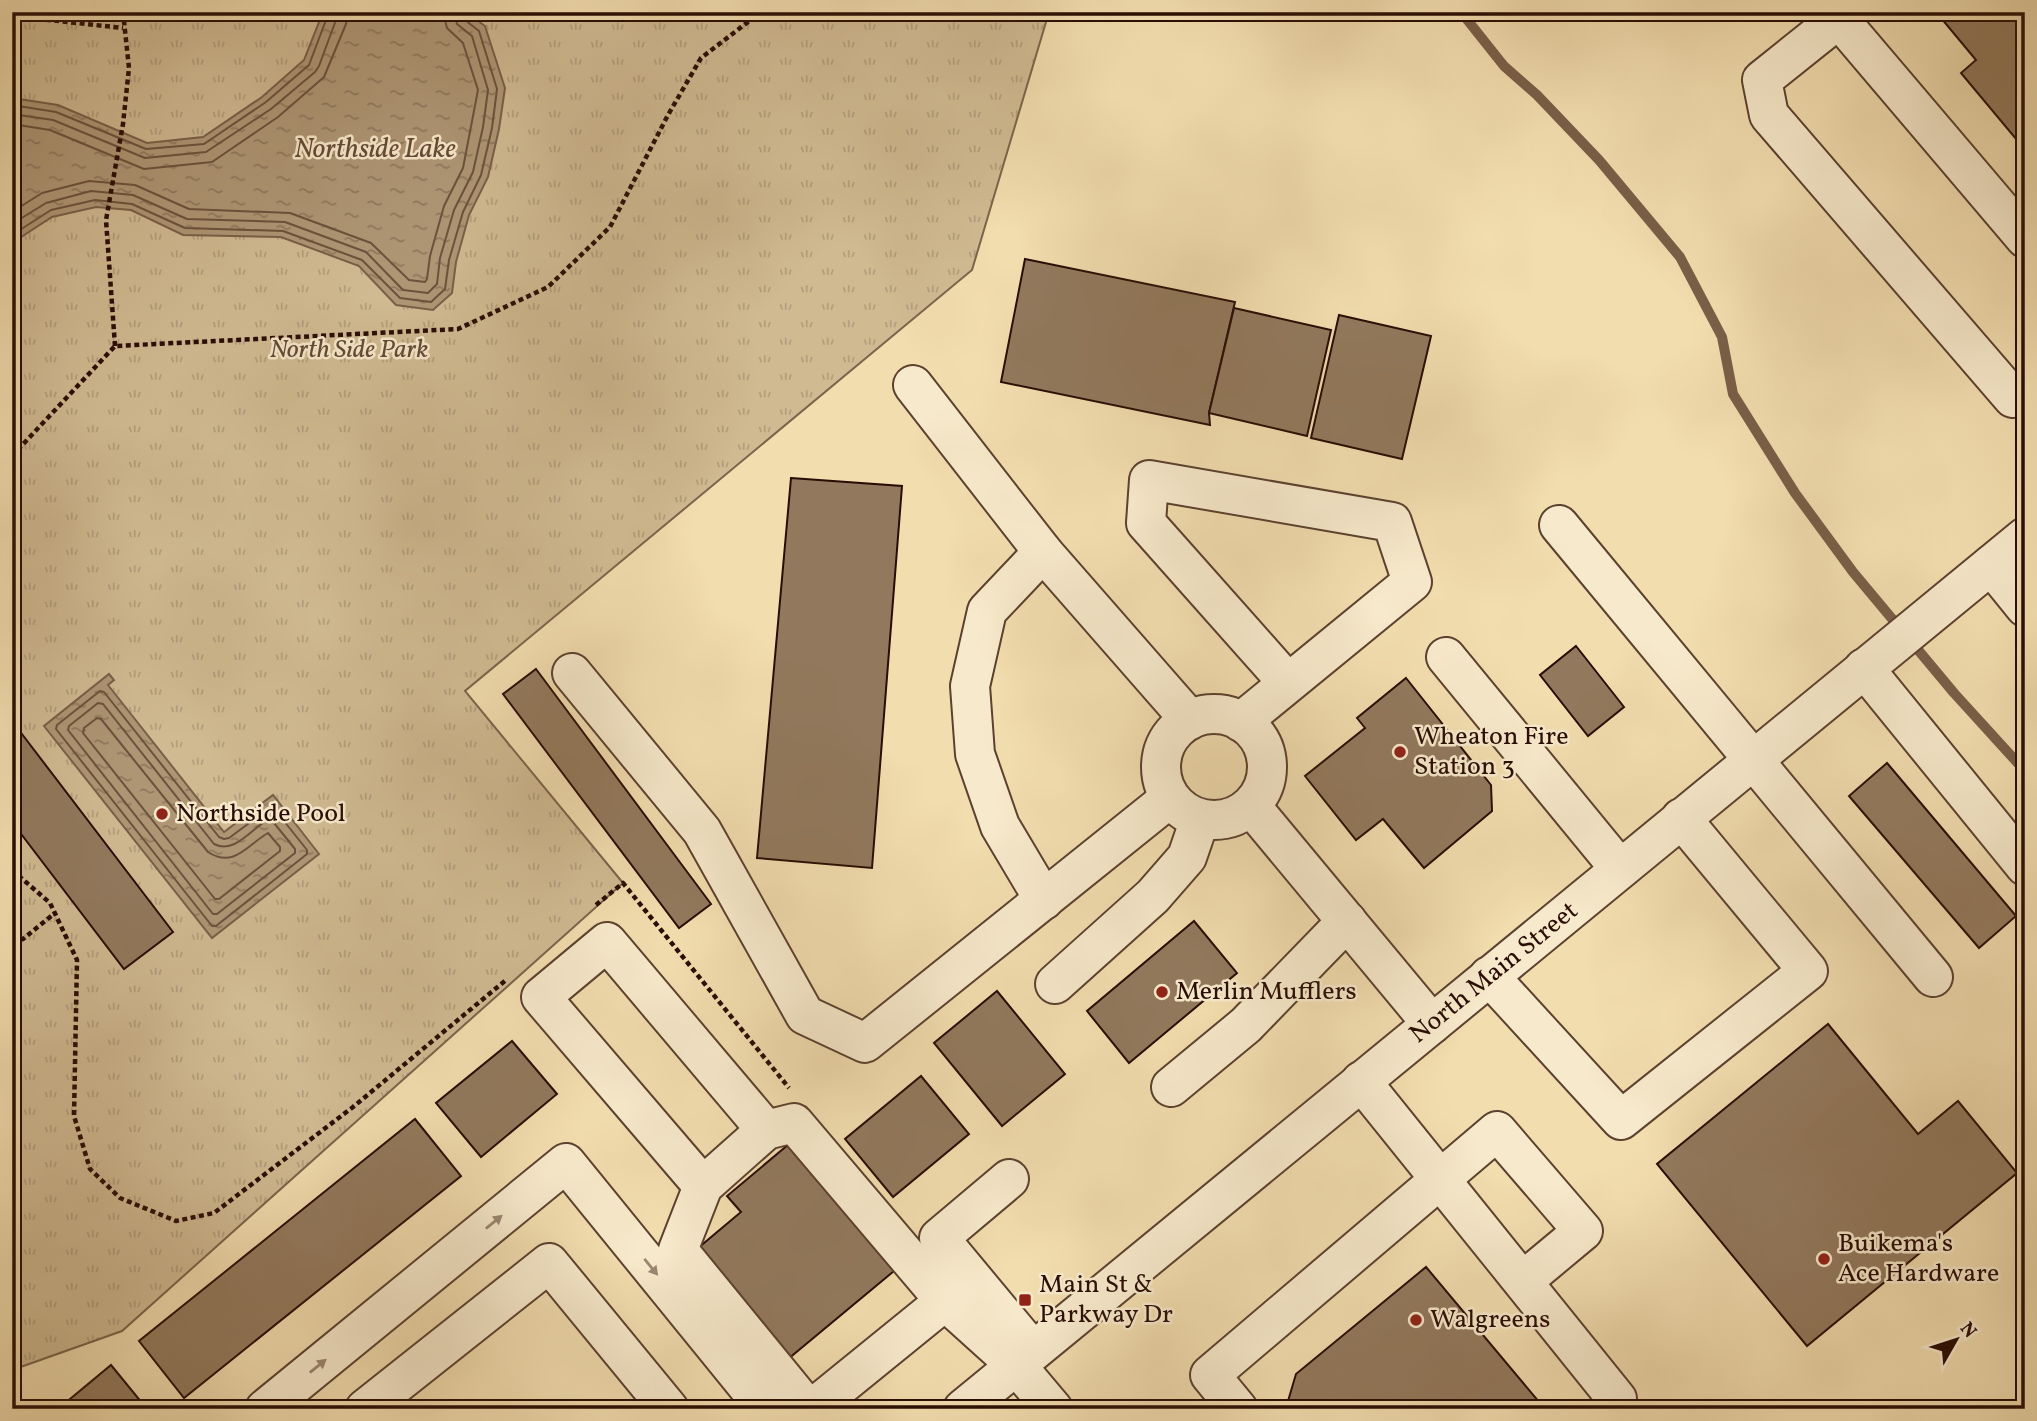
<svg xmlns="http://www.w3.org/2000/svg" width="2037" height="1421" viewBox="0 0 2037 1421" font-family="Vollkorn,serif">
	<defs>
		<pattern id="park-tufts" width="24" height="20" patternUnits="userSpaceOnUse" patternTransform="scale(1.75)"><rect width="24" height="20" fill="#d0ba92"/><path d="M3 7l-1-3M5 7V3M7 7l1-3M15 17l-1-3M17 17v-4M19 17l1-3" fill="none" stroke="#b39f7c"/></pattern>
		<pattern id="water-ripples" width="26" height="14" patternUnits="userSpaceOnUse" patternTransform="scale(1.75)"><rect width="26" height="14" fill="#ae9675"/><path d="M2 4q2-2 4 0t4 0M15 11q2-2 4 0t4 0" fill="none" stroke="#8e795e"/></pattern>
	</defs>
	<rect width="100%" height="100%" fill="#f2ddaf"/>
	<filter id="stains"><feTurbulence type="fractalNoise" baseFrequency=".00286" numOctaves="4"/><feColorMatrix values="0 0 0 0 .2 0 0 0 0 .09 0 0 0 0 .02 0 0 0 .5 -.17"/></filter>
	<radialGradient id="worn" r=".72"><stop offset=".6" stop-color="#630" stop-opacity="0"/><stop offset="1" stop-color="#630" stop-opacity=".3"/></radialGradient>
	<!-- park -->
	<polygon fill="url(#park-tufts)" stroke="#7c644b" stroke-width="2" points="12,12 1049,12 972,270 465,691 623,883 122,1331 12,1370"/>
	<!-- water -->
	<g fill="url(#water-ripples)" stroke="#795f48" stroke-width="2">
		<polygon points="323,12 466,12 485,26 505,88 499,129 488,177 469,215 456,262 452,293 433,310 396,305 359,266 281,237 183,235 131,210 96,207 52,217 12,243 12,98 58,105 147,143 203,137 262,97 304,60"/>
		<polygon points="109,674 114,680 108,685 224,832 273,795 319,854 212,938 44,726"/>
	</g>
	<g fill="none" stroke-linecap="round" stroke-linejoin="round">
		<!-- shore -->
		<g stroke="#6c523c" stroke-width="2">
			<polyline points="12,105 56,112 146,149 204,144 266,102 309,65 329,12"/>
			<polyline points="12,114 53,120 145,158 206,152 271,109 315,72 319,66 336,20 338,12"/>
			<polyline points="12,124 50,130 144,169 212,162 278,117 324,77 346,24 348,12"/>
			<polyline points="12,212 42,193 89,181 135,185 189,209 290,213 371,243 409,280 425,282 427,279 430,256 444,206 463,168 478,90 463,43 447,28 443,12"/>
			<polyline points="12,224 46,203 91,191 133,195 187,219 285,222 366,252 403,290 428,293 437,284 440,258 454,210 473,172 483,127 488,90 472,36 457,24 454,12"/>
			<polyline points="12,235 51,210 95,200 132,204 185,228 283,231 362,260 400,298 431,302 445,289 449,260 463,212 481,175 492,128 497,89 479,31 465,20 463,12"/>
			<polygon points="100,691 104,692 219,837 224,839 229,838 272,806 307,850 307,854 216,926 212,926 56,729 57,725"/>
			<path d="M98,703L103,704L214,844C235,855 253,827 270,818L295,849V853L217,914H213L68,730L69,726Z"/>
			<path d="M97,718L101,719L208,852C234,869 247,845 268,833L280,847V851L219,899H215L83,733L84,728Z"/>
		</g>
		<!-- stream -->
		<polyline stroke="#795f48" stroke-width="10" points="1461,12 1504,66 1537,95 1599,160 1680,257 1722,337 1733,394 1795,493 1853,572 1954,693 2025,771"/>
	</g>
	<!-- building -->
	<g fill="#92795d" stroke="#290d04" stroke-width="2">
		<polygon points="1936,12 2025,12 2025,142 2021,145 1961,73 1976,60"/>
		<polygon points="1025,259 1235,302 1209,413 1210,425 1001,382"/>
		<polygon points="1234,308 1331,330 1307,436 1209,413"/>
		<polygon points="1339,315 1431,336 1402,459 1311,438"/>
		<polygon points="791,478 902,486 872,868 757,858"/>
		<polygon points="1576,646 1624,707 1588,736 1540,675"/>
		<polygon points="536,669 711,904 679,928 503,694"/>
		<polygon points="1406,678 1491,785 1492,811 1424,868 1383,819 1356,840 1305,776 1365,728 1357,718"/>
		<polygon points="12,721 173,932 124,969 12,822"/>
		<polygon points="1887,763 2016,916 1979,948 1849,796"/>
		<polygon points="1194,921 1237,973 1129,1063 1087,1011"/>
		<polygon points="997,991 1065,1074 1002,1126 934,1043"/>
		<polygon points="1828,1024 1918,1134 1958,1101 2017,1173 1807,1346 1657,1164"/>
		<polygon points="512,1041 557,1094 481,1157 436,1103"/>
		<polygon points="921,1076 969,1134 893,1197 845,1139"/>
		<polygon points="415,1119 461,1176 184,1398 139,1341"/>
		<polygon points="795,1139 900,1266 782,1364 691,1254 741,1212 727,1196"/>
		<polygon points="1426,1267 1545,1409 1294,1409 1288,1401 1296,1374"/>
		<polygon points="111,1365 147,1409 58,1409"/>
	</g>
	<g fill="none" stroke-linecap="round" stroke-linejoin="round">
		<defs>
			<g id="minor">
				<polyline points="1847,12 1762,80 1769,115 2013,398 2025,388"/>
				<polyline points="1839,19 2025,238"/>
				<polyline points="913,385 1043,552 1190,720"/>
				<polyline points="1559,525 1933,977"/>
				<polyline points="1043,552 987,611 970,686 975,754 1000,826 1044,900"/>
				<polyline points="1991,565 2025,607"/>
				<polyline points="1446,657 1620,869"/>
				<polyline points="1864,668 2025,866"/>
				<polyline points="572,673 702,831 805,1015 865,1043 1170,798"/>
				<circle cx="1214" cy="767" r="53"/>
				<polyline points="1241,722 1412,582 1392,522 1149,480 1146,523 1288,683"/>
				<polyline points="1251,806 1432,1024"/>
				<polyline points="1489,976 1621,1120 1808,971 1681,818"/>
				<polyline points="1055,984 1153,896 1187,857 1200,819"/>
				<polyline points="1361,1081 1617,1399 1616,1409"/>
				<polyline points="1171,1087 1246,1025 1347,921"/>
				<polyline points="1009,1179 939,1238 1033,1351"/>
				<polyline points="703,1186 541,997 607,942 766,1130"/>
				<polyline points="265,1409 566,1163 766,1409"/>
				<polyline points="365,1409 549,1263 669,1409"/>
				<polyline points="808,1409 678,1250 703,1186 766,1130 794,1123 945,1301 1016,1365 1053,1409"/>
				<polyline points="812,1409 945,1301"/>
				<polyline points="963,1409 2025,537"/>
				<polyline points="1238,1409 1210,1375 1497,1131 1583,1231 1523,1281"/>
			</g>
		</defs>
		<!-- minor casing -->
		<use href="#minor" stroke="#5b412f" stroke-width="42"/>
		<!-- path -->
		<g stroke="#290d04" stroke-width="4.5" stroke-dasharray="5 3.5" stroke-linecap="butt">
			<polyline points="12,16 123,28"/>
			<polyline points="115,346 106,220 123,124 129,68 123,12"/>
			<polyline points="12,456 115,346 458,329 548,287 610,227 668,115 701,58 761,12"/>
			<polyline points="12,870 50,903 77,960 74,1116 90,1169 120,1198 176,1221 214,1213 353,1107 506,980"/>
			<polyline points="596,905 623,883 789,1088"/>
			<polyline points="12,941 23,939 55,913"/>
		</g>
		<!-- minor -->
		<use href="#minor" stroke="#f7e9cb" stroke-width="38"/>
	</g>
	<!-- one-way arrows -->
	<defs><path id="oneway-solid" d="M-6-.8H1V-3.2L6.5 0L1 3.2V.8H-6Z" transform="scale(1.75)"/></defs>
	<g fill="#9a8671">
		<use href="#oneway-solid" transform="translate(494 1222) rotate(-39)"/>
		<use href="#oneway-solid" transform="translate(651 1267) rotate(51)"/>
		<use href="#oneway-solid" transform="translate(318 1366) rotate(-39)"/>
	</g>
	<!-- markers -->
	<g fill="#8f2418" stroke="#f7e9cb" stroke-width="2.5">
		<circle cx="1400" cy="752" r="7"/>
		<circle cx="162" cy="814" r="7"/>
		<circle cx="1162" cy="992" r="7"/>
		<circle cx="1824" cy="1259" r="7"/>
		<rect x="1018" y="1293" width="14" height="14" rx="3.5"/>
		<circle cx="1416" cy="1320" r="7"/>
	</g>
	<g text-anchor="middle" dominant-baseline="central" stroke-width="5" stroke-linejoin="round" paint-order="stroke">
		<!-- park labels -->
		<g font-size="26" font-style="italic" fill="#634a36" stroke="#f7e9cb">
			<text x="349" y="350">North Side Park</text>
		</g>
		<!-- poi labels -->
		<g font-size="26" fill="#290d04" stroke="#f7e9cb" text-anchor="start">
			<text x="1414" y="737">Wheaton Fire<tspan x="1414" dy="30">Station 3</tspan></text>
			<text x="176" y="814">Northside Pool</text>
			<text x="1176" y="992">Merlin Mufflers</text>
			<text x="1838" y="1244">Buikema's<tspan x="1838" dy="30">Ace Hardware</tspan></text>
			<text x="1039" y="1285">Main St &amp;<tspan x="1039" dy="30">Parkway Dr</tspan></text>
			<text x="1430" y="1320">Walgreens</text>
		</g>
		<!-- street labels -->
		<g font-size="26" fill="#290d04" stroke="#f7e9cb">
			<text transform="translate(1494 973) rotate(-39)">North Main Street</text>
		</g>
		<!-- water labels -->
		<g font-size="28" font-style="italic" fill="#654b37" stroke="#f7e9cb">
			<text x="375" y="149">Northside Lake</text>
		</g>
	</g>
	<!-- margin -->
	<rect width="2037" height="1421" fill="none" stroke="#f2ddaf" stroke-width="42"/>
	<rect x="14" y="14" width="2009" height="1393" fill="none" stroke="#290d04" stroke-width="3.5"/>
	<rect x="21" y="21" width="1995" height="1379" fill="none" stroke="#290d04" stroke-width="2"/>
	<!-- north arrow -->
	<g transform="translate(1956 1340) rotate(51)" stroke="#f7e9cb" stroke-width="5" paint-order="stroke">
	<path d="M0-5L12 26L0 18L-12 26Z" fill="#290d04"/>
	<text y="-10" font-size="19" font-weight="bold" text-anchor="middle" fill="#290d04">N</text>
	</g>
	<rect width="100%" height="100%" filter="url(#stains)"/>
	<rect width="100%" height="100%" fill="url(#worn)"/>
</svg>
